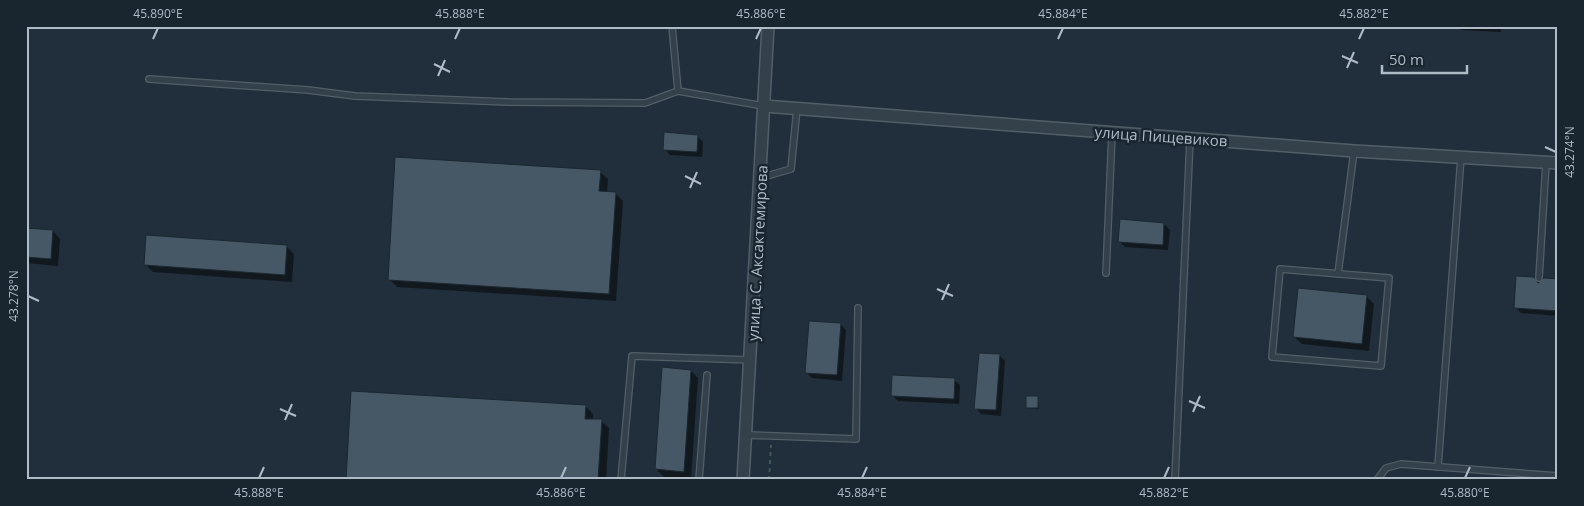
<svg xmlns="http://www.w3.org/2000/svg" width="1584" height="506" viewBox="0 0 1584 506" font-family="'Open Sans',sans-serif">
	<rect width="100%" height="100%" fill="#202f3b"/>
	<!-- shadow -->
	<g fill="#0007">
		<polygon points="1457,26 1501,26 1501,32 1461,30"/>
		<polygon points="697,136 703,142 702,157 670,155 665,149"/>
		<polygon points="600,172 608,179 607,193 615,193 623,201 616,301 397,287 389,279"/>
		<polygon points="1164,224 1170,230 1168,250 1125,247 1119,241"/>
		<polygon points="26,229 53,231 60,239 58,266 26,263"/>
		<polygon points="286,246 294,254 292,282 153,272 145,264"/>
		<polygon points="1534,279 1539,284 1558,280 1558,316 1521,313 1515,307"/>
		<polygon points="1366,296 1374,304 1369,351 1302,344 1294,337"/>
		<polygon points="840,324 846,330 842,381 812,378 806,372"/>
		<polygon points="1000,356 1005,361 1001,416 981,414 976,408"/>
		<polygon points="691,371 698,378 691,479 664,477 656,469"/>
		<polygon points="954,380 960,385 959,404 898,401 892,395"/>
		<polygon points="1037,397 1039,409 1029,408 1027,407"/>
		<polygon points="585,406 593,414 593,420 601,421 609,428 606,480 348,480"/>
	</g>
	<!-- building -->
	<g fill="#465765" stroke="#1b2832">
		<polygon points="664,132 698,135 697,152 663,150"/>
		<polygon points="395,157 601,170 599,191 616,192 609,294 388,280"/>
		<polygon points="1120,219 1164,223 1163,245 1118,242"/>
		<polygon points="26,228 53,230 51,259 26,257"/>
		<polygon points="146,235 287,245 285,275 144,265"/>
		<polygon points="1516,276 1534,277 1538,283 1544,278 1558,279 1558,311 1514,308"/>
		<polygon points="1298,288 1367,295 1362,344 1293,337"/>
		<polygon points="809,321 841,323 837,375 805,373"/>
		<polygon points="979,353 1000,354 996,410 974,409"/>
		<polygon points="662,367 691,370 684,472 655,469"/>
		<polygon points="892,375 955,378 954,399 891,396"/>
		<polygon points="351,391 586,405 585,419 602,419 598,480 346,480"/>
		<rect x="1026" y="396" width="12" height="12"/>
	</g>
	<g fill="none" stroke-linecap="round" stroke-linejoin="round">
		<defs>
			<g id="service">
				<polyline points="672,26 678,91"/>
				<polyline points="149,79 308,90 355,96 508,102 645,103 678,91 764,106"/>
				<polyline points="760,178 791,169 797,108"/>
				<polygon points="1280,269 1389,278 1381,366 1272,357"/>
				<polyline points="1106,273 1112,133"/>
				<polyline points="1338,274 1354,151"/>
				<polyline points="1539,278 1546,163"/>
				<polyline points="747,435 856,439 858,308"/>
				<polyline points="1438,467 1461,157"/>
				<polyline points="621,480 632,356 751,360"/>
				<polyline points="699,480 707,375"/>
				<polyline points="1175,480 1190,139"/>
				<polyline points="1377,480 1386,468 1401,464 1558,476"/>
			</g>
			<g id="minor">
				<polyline points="764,106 1354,151 1558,163"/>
				<polyline points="743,480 768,26"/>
			</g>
		</defs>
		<!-- service casing -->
		<use href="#service" stroke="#525f69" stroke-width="8"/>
		<!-- minor casing -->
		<use href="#minor" stroke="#525f69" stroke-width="14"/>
		<!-- path -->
		<polyline stroke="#405858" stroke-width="2" stroke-dasharray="4 4" stroke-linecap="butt" points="769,480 771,445"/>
		<!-- service -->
		<use href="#service" stroke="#34414b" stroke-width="5.5"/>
		<!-- minor -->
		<use href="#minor" stroke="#34414b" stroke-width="11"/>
	</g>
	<!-- ticks -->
	<path fill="none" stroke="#afbcc8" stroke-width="2" d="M153,39L158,28M455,39L460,28M756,39L761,28M1058,39L1063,28M1359,39L1364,28M1342,56L1358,63M434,64L450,72M1347,68L1354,52M438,76L445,60M1545,147L1556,152M685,176L701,184M690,188L697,172M937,289L953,296M28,296L39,301M942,300L949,284M1189,401L1205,408M280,409L296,416M1193,412L1200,396M285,420L292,404M259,478L264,467M561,478L566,467M862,478L867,467M1164,478L1169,467M1465,478L1470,467"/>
	<g text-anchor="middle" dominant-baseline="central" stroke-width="5" stroke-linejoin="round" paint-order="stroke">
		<!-- street labels -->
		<g font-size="15" fill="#afbcc8" stroke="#192630">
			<text transform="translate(1161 136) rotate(4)">улица Пищевиков</text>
			<text transform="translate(757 253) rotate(-87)">улица С. Аксактемирова</text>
		</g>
	</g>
	<!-- border -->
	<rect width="1584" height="506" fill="none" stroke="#192630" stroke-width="55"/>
	<!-- scale -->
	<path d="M1382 65v8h85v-8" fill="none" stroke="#afbcc8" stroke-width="2.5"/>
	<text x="1389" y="65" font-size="15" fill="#afbcc8" stroke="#192630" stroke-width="4" paint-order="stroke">50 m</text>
	<rect x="28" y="28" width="1528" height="450" fill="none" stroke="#afbcc8" stroke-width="2"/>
	<g font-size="12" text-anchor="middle" fill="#afbcc8">
		<text x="158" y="18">45.890°E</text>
		<text x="460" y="18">45.888°E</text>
		<text x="761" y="18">45.886°E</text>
		<text x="1063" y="18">45.884°E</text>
		<text x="1364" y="18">45.882°E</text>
		<text transform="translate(1570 152) rotate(-90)" y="4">43.274°N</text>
		<text transform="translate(14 296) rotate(-90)" y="4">43.278°N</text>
		<text x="259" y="497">45.888°E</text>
		<text x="561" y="497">45.886°E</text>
		<text x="862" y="497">45.884°E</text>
		<text x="1164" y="497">45.882°E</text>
		<text x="1465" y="497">45.880°E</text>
	</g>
</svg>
